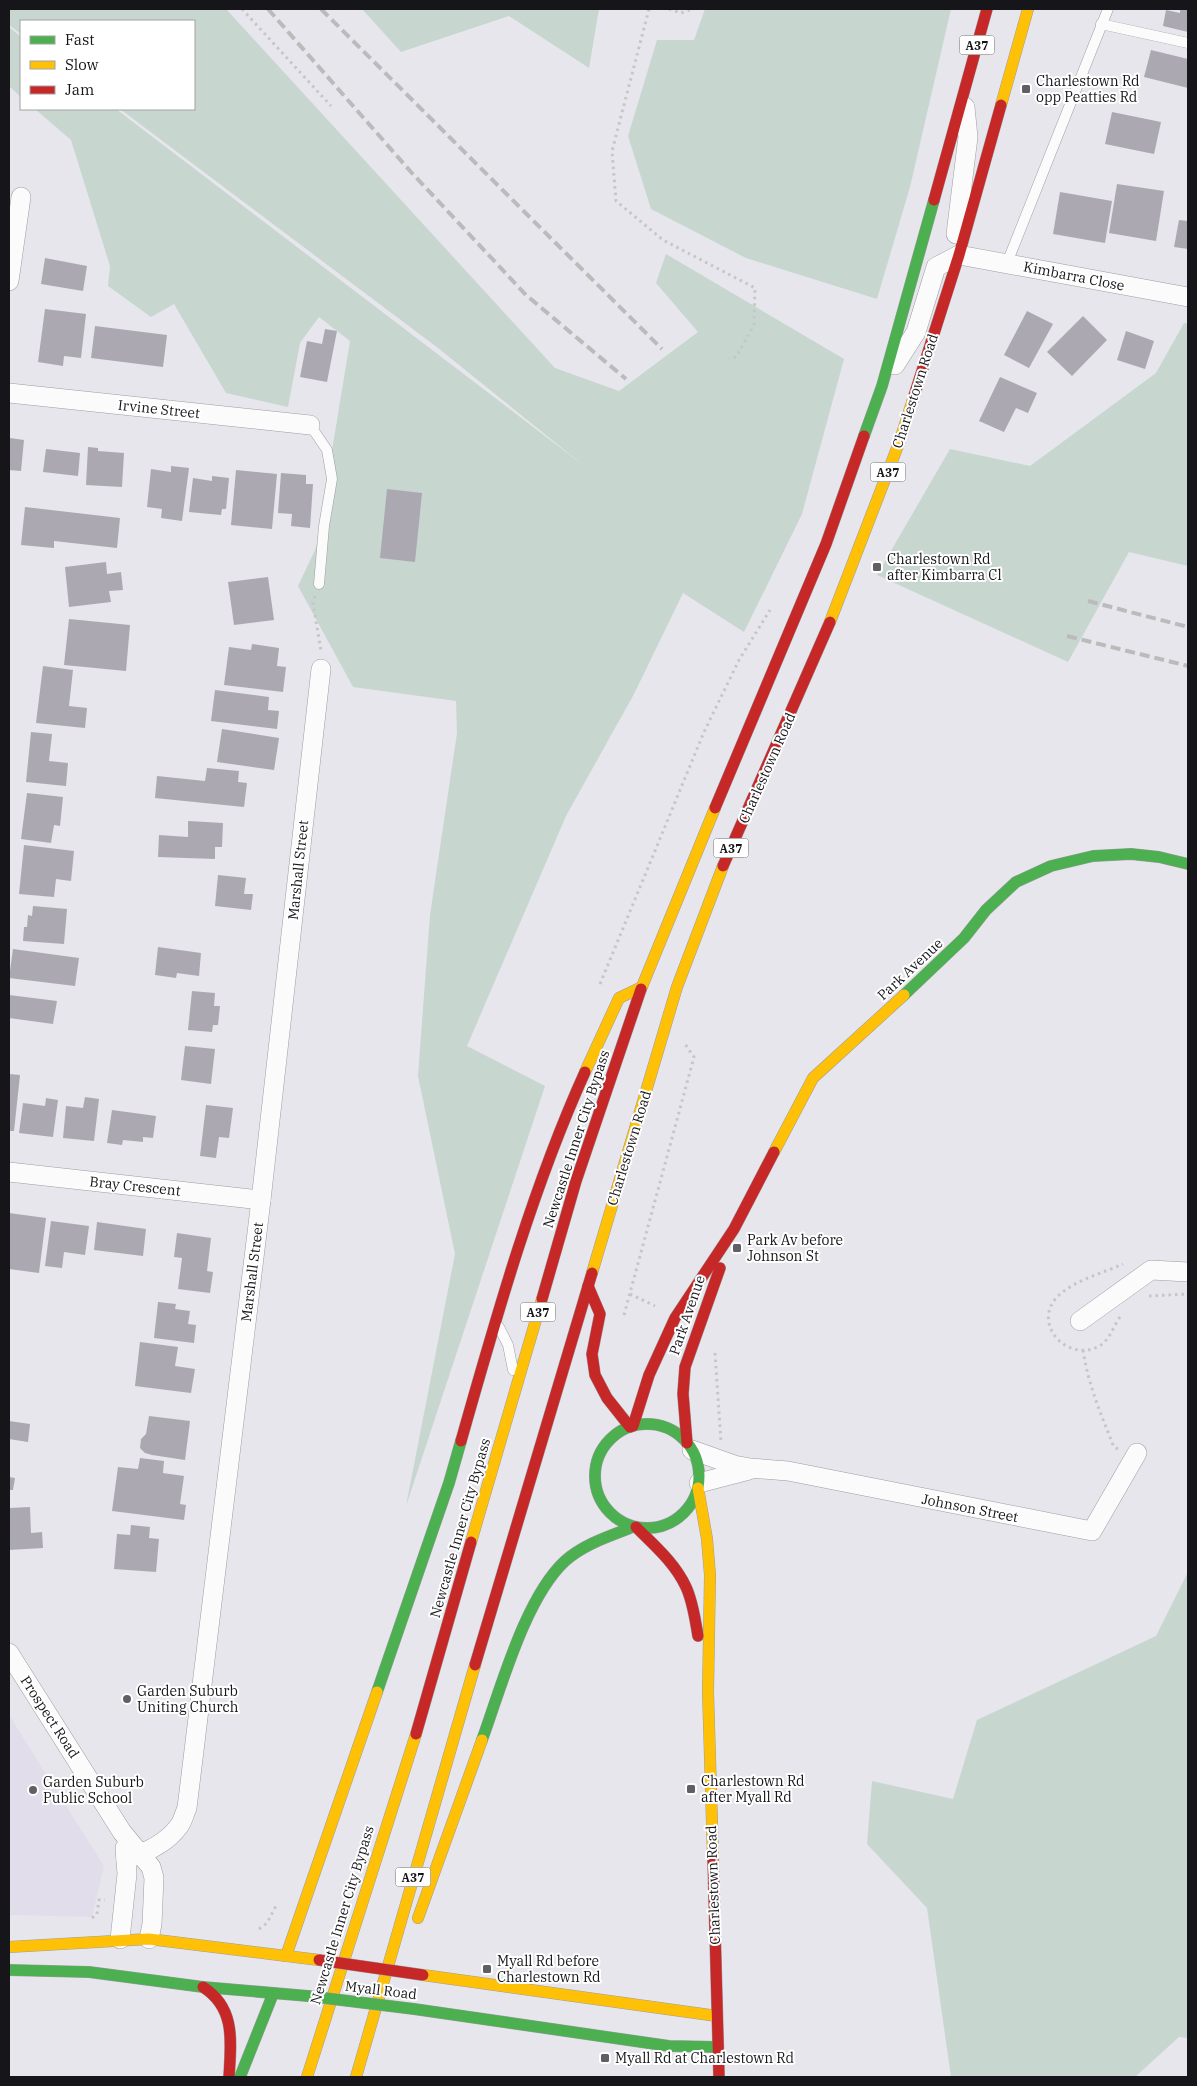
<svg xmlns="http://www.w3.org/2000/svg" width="1197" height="2086" viewBox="0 0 1197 2086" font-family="'IBM Plex Serif',serif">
	<rect width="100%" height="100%" fill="#e6e6ec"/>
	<!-- education -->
	<polygon fill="#e2ddeb" points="9,1715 104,1866 92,1917 9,1915"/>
	<!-- green -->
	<g fill="#c8d6d0">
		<polygon points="9,9 226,9 555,368 619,391 698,332 656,283 666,254 844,359 802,514 744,632 683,593 634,694 566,816 467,1046 545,1086 406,1506 455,1254 418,1076 430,915 457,733 456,701 353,687 298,586 316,548 350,341 319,317 300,343 288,407 226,393 174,304 151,317 108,286 110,266 71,140 35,109 116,109 583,465 438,348 120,109 194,109 194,21 21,21 21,34 9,25"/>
		<polygon points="362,9 599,9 589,68 509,16 401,52"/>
		<polygon points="705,9 951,9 910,187 877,299 746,258 651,209 628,136 657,40 694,40"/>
		<polygon points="9,27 21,37 21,97 9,86"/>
		<polygon points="1184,323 1188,324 1188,566 1129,552 1068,662 877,575 950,449 1030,466 1156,373"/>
		<polygon points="1188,1572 1188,2038 1179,2037 1135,2077 951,2077 927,1908 867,1844 872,1781 953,1799 977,1720 1156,1636"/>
	</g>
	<!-- building -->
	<g fill="#aba8b2">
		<polygon points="1180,9 1188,9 1188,32 1163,26 1166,10 1180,13"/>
		<polygon points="1151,50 1188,59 1188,88 1144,77"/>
		<polygon points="1112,112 1161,122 1154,154 1105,144"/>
		<polygon points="1117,184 1164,191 1156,241 1109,233"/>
		<polygon points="1060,192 1112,201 1105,243 1053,234"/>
		<polygon points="1179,220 1188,221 1188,249 1174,247"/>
		<polygon points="45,258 87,266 83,291 41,284"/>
		<polygon points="45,309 86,314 81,358 64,356 63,366 38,362"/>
		<polygon points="1027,311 1053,324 1029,368 1004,355"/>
		<polygon points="1083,316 1107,340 1072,376 1047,352"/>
		<polygon points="95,326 167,335 163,367 91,358"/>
		<polygon points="325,329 337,331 327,382 300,377 307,341 322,344"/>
		<polygon points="1126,331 1154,341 1145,369 1117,360"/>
		<polygon points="1000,377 1037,393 1028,413 1016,408 1004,432 979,421"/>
		<polygon points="10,438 24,440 21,471 9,470"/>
		<polygon points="88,447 98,448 98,451 124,453 122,487 86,485"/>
		<polygon points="46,449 80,453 78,476 43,472"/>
		<polygon points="171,466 189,468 182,521 161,518 162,509 147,507 151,469 171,472"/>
		<polygon points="236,470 277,474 272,529 231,525"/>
		<polygon points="281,473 306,475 306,484 313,484 310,528 291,526 292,514 278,513"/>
		<polygon points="212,476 229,478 226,509 222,509 221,515 189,512 193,478 212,481"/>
		<polygon points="387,489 422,493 415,562 380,558"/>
		<polygon points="25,507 120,518 117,548 54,541 54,548 21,545"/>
		<polygon points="106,562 107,574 121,572 123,590 109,591 111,602 69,607 65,567"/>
		<polygon points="268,577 274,620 234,625 228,582"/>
		<polygon points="69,619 130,625 126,671 64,665"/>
		<polygon points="252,644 279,648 277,666 286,667 283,692 224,685 229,647 251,650"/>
		<polygon points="43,666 73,670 69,706 87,708 85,728 36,723"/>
		<polygon points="215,690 269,697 268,710 279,711 277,729 211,721"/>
		<polygon points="222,729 279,738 274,770 217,762"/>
		<polygon points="31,732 52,734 49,761 68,763 66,786 26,782"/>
		<polygon points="207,768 239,771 238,782 247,783 244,807 155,798 157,776 205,781"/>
		<polygon points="27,793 63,797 60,826 54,825 51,843 21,839"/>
		<polygon points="188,821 223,823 222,847 215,847 215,859 158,857 159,835 188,837"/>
		<polygon points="24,845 74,851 71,881 56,879 54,897 19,894"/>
		<polygon points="218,875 246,878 244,894 253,894 251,910 215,906"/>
		<polygon points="33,906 67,909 64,944 23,941 24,927 27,927 28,915 32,916"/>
		<polygon points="158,947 201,953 199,976 177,973 176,978 155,975"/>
		<polygon points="13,949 79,958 75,986 9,978"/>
		<polygon points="192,991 215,993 214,1006 220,1006 218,1025 213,1025 212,1032 188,1030"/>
		<polygon points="9,995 57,1001 53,1024 9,1018"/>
		<polygon points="185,1046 215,1049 211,1084 181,1080"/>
		<polygon points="9,1074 20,1075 14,1131 9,1131"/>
		<polygon points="85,1097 99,1099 94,1141 63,1138 66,1106 83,1108"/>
		<polygon points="46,1098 58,1100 53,1137 19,1133 23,1103 45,1106"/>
		<polygon points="206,1105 233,1108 229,1138 219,1137 216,1158 200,1156"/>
		<polygon points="112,1110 156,1116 153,1138 143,1137 143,1142 123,1140 122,1145 107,1143"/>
		<polygon points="9,1213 46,1218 39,1273 9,1269"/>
		<polygon points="51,1221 89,1226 85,1255 64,1252 62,1268 45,1266"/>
		<polygon points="97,1222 146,1229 143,1256 94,1250"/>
		<polygon points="177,1233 211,1238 207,1271 213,1272 210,1293 178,1289 182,1258 174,1257"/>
		<polygon points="158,1302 176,1304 175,1309 190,1311 188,1324 196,1325 194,1343 154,1338"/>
		<polygon points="140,1342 178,1347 175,1366 195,1369 191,1393 135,1386"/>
		<polygon points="149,1416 190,1421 185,1460 152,1455 145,1453 140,1448 141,1439 146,1434"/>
		<polygon points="9,1421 30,1424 28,1442 9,1439"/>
		<polygon points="140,1458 164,1461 163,1473 184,1476 180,1504 186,1505 184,1520 112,1511 118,1467 138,1469"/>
		<polygon points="9,1477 15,1478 13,1490 9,1490"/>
		<polygon points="30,1507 31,1533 42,1532 43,1548 9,1550 9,1508"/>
		<polygon points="131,1525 150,1527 149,1538 159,1539 156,1572 114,1569 117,1534 130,1535"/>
	</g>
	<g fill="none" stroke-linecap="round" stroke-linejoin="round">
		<defs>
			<g id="lane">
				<polyline points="1101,24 1188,43"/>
				<polyline points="1007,263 1108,9"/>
				<polyline points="310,425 327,450 332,479 324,526 319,584"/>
				<polyline points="499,1327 508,1345 513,1370"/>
			</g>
			<g id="street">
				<polyline points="956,234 968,137 965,107"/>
				<polyline points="959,255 1188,297"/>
				<polyline points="9,281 21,197"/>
				<polyline points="895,365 916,332 936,267 959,255"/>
				<polyline points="9,393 310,425"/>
				<polyline points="9,1172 261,1200"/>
				<polyline points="1080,1321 1151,1270 1188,1272"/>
				<polyline points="692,1450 734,1465 750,1468 788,1471 1092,1531 1137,1453"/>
				<polyline points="699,1483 749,1470"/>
				<polyline points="9,1653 122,1832 151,1867 154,1878 152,1924 149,1939"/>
				<path d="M126,1859C145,1853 167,1843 179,1826C183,1821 184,1814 187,1808L261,1200L321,669"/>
				<polyline points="120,1939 127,1874 125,1848"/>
			</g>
			<g id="fast">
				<polyline points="864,436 882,386 934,200"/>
				<polyline points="904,995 964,938 986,910 1016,882 1051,866 1093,856 1131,854 1159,857 1188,864"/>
				<circle cx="647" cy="1476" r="52"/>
				<polyline points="377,1692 449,1483 461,1441"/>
				<path d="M482,1740C501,1688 525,1598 565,1561C584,1544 610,1536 633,1527"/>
				<polyline points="9,1970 89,1972 203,1987 308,1996"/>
				<polyline points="414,2009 669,2046 718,2047"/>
				<polyline points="240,2077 273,1994"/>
			</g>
			<g id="slow">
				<polyline points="1001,105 1028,9"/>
				<polyline points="830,622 899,443 914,396"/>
				<polyline points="641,989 715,808"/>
				<polyline points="585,1072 619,998 640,988"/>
				<polyline points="774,1152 813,1078 904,995"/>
				<polyline points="592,1273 677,987 723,866"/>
				<polyline points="698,1488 707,1539 710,1575 708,1692 713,1856"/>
				<polyline points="471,1542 542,1299"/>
				<polyline points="418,1918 482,1740"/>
				<polyline points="9,1947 149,1939 319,1960"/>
				<polyline points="286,1956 377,1692"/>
				<polyline points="423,1975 717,2016"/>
				<polyline points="307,2077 416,1734"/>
				<polyline points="356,2077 475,1665"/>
			</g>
			<g id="jam">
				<polyline points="934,200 987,9"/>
				<polyline points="914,396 959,255 1001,105"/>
				<polyline points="715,808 826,544 864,436"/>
				<polyline points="723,866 830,622"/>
				<polyline points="588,1286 600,1314 592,1354 595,1375 607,1398 630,1427"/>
				<polyline points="542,1299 576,1181 641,989"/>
				<polyline points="633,1426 649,1375 675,1318 734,1229 774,1152"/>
				<path d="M461,1441C496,1318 532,1189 585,1072"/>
				<polyline points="687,1443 683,1394 685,1367 720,1268"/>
				<path d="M636,1527C654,1545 675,1563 686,1587C693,1602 695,1619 698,1636"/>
				<polyline points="475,1665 592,1273"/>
				<polyline points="416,1734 471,1542"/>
				<polyline points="713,1856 719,2077"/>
				<path d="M203,1987C236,2008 231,2042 229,2077"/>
			</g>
		</defs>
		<!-- lane casing -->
		<use href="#lane" stroke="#9d9da2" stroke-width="11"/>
		<!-- street casing -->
		<use href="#street" stroke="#9d9da2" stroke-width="20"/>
		<!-- fast casing -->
		<use href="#fast" stroke="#9d9da2" stroke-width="12"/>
		<!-- slow casing -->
		<use href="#slow" stroke="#9d9da2" stroke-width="12"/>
		<!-- jam casing -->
		<use href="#jam" stroke="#9d9da2" stroke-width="12"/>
		<!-- path -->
		<g stroke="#c6c6c9" stroke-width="3" stroke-dasharray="2.5 4" stroke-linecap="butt">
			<polyline points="242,9 331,106"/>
			<polyline points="649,9 612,151 616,201 663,240 755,288 754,325 736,357 729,359"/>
			<polyline points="669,9 681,13 692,9"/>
			<polyline points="315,596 313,603 321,651"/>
			<polyline points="600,984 704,732 739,660 770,610"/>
			<polyline points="630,1294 655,1306"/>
			<polyline points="1149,1296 1188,1294"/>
			<polyline points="624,1315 694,1057 685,1044"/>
			<path d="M1120,1317C1114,1325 1110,1339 1101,1345C1069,1365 1030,1324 1058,1296C1075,1280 1103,1273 1123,1264"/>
			<path d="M1083,1350C1088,1384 1101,1415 1114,1447L1118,1449"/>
			<polyline points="715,1353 721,1442"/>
			<polyline points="92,1918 97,1914 99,1900 105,1900"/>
			<polyline points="259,1929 267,1923 277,1904"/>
		</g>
		<!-- lane -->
		<use href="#lane" stroke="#fbfbfc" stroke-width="10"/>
		<!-- street -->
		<use href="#street" stroke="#fbfbfc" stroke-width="19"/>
		<!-- fast -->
		<use href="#fast" stroke="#4caf50" stroke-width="11"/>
		<!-- slow -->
		<use href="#slow" stroke="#ffc107" stroke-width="11"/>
		<!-- jam -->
		<use href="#jam" stroke="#c62828" stroke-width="11"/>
		<!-- rail -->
		<g stroke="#bbbbbc" stroke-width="4" stroke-dasharray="10 5" stroke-linecap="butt">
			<polyline points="268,9 411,172 526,295 626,379"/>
			<polyline points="321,9 662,349"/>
			<polyline points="1088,601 1188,627"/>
			<polyline points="1067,636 1188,666"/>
		</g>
		<defs>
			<polyline id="fast-bridge" points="308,1996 414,2009"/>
			<polyline id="jam-bridge" points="319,1960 423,1975"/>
		</defs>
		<!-- fast-bridge casing -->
		<use href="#fast-bridge" stroke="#9d9da2" stroke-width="12" stroke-linecap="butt"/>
		<!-- jam-bridge casing -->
		<use href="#jam-bridge" stroke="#9d9da2" stroke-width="12" stroke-linecap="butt"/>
		<!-- fast-bridge -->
		<use href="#fast-bridge" stroke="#4caf50" stroke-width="11"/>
		<!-- jam-bridge -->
		<use href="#jam-bridge" stroke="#c62828" stroke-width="11"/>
	</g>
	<!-- markers -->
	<g fill="#5f5f64" stroke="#fff" stroke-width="2">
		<rect x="1021" y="84" width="10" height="10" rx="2.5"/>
		<rect x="872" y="562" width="10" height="10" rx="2.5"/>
		<rect x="732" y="1243" width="10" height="10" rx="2.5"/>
		<circle cx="127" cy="1699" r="5"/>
		<rect x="686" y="1784" width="10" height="10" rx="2.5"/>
		<circle cx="33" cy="1790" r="5"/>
		<rect x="482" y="1964" width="10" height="10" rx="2.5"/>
		<rect x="600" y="2053" width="10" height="10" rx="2.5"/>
	</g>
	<g text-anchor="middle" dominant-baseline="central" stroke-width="4" stroke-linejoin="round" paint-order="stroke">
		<!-- shield labels -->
		<g fill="#fff" stroke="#5c5c5f" stroke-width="1">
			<rect x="959.5" y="35.5" width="35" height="19" rx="4"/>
			<rect x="870.5" y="462.5" width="35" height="19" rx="4"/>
			<rect x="713.5" y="838.5" width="35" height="19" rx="4"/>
			<rect x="520.5" y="1302.5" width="35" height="19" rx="4"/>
			<rect x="395.5" y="1867.5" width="35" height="19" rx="4"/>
		</g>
		<g font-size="12" font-weight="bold" fill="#16161a">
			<text x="977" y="45">A37</text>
			<text x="888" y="472">A37</text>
			<text x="731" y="848">A37</text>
			<text x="538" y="1312">A37</text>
			<text x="413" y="1877">A37</text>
		</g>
		<!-- poi labels -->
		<g font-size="14" fill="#16161a" stroke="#fff" text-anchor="start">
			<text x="1036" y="81">Charlestown Rd<tspan x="1036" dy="16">opp Peatties Rd</tspan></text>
			<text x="887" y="559">Charlestown Rd<tspan x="887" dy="16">after Kimbarra Cl</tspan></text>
			<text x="747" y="1240">Park Av before<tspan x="747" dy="16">Johnson St</tspan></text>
			<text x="137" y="1691">Garden Suburb<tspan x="137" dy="16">Uniting Church</tspan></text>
			<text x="701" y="1781">Charlestown Rd<tspan x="701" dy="16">after Myall Rd</tspan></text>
			<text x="43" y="1782">Garden Suburb<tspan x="43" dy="16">Public School</tspan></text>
			<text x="497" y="1961">Myall Rd before<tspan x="497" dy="16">Charlestown Rd</tspan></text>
			<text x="615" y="2058">Myall Rd at Charlestown Rd</text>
		</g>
		<!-- street labels -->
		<g font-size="14" fill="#16161a" stroke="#fff">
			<text transform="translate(1074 276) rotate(11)">Kimbarra Close</text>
			<text transform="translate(915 391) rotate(-72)">Charlestown Road</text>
			<text transform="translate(159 409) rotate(6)">Irvine Street</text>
			<text transform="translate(767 768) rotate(-66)">Charlestown Road</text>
			<text transform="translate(298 870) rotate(-84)">Marshall Street</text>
			<text transform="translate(910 969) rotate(-43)">Park Avenue</text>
			<text transform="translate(576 1139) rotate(-72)">Newcastle Inner City Bypass</text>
			<text transform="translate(629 1148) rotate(-73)">Charlestown Road</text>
			<text transform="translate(135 1186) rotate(6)">Bray Crescent</text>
			<text transform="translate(252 1272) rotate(-83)">Marshall Street</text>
			<text transform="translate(687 1315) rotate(-71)">Park Avenue</text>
			<text transform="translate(970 1508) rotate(11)">Johnson Street</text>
			<text transform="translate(460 1528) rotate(-74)">Newcastle Inner City Bypass</text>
			<text transform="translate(50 1717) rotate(57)">Prospect Road</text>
			<text transform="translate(713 1885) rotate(-92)">Charlestown Road</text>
			<text transform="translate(342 1915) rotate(-73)">Newcastle Inner City Bypass</text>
			<text transform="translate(381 1990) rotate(7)">Myall Road</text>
		</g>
	</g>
	<!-- border -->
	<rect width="1197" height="2086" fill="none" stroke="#16161a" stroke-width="20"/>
	<!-- legend -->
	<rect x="20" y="20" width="175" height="90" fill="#ffffff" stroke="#a2a2a3"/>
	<rect x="30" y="36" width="25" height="8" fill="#4caf50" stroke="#a2a2a3"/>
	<text x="65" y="45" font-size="15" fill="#16161a">Fast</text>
	<rect x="30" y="61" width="25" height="8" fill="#ffc107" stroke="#a2a2a3"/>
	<text x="65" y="70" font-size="15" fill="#16161a">Slow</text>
	<rect x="30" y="86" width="25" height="8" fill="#c62828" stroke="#a2a2a3"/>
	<text x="65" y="95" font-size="15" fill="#16161a">Jam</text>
</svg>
